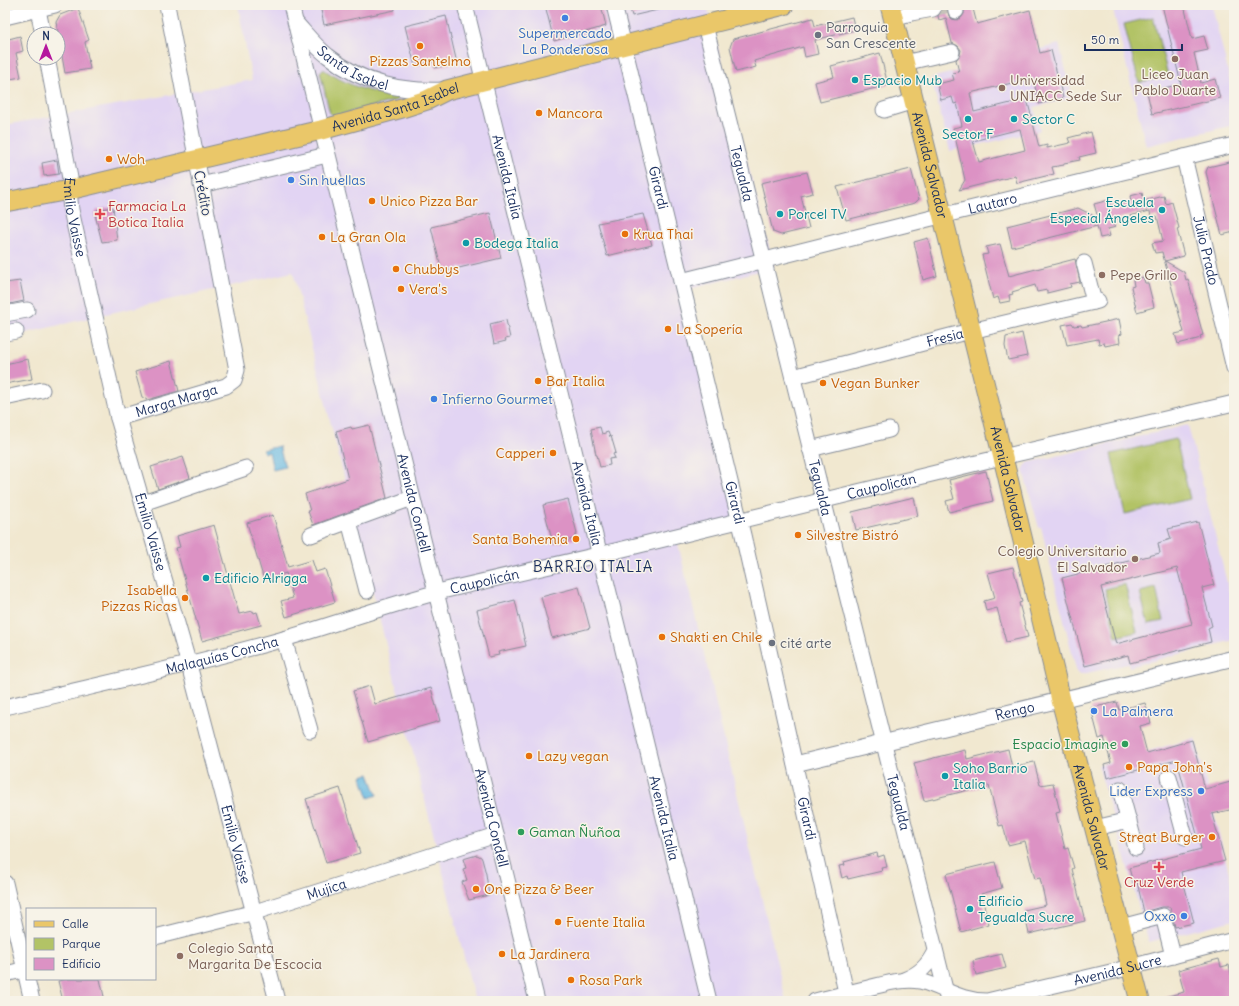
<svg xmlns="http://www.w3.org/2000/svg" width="1239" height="1006" viewBox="0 0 1239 1006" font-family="Delius,sans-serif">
	<rect width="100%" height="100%" fill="#f7f3e8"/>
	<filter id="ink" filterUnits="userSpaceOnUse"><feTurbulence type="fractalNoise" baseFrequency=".025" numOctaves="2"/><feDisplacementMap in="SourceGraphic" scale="8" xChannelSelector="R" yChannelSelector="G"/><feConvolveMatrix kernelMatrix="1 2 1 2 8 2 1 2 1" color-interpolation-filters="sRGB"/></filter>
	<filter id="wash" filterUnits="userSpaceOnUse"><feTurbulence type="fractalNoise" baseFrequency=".012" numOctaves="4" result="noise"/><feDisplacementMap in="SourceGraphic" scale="16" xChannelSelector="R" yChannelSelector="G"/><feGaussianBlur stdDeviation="0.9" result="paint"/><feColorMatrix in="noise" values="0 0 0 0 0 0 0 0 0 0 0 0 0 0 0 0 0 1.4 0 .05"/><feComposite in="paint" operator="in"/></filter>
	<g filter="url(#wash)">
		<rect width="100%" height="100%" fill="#f1e8d0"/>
		<!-- built -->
		<g fill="#e2d4f3">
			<polygon points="238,5 707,5 774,267 690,289 740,520 676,535 786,1001 475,1001 293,272 97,316 5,338 5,125 252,80"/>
			<polygon points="1112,5 1212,5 1234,97 1234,125 1146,146"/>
			<polygon points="1059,44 1073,98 1034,107 1040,131 950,151 931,78"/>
			<polygon points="1188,425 1229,591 1234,590 1234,640 1129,667 1128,664 1082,674 1077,673 1041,527 1039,528 1023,470 1027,463"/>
			<polygon points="1195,738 1234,893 1234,920 1149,942 1098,765"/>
		</g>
		<!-- green -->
		<g fill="#b2c366" stroke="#667962">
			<polygon points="1153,17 1168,75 1139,83 1124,24"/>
			<path d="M323,69C347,85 368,93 398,96V100L335,116L330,114L320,72Z"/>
			<polygon points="1176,439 1190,499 1125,514 1111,454"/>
			<polygon points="1125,584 1137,632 1116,637 1105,589"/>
			<polygon points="1156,588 1163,621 1148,624 1140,592"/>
		</g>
		<!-- water -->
		<g fill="#66b9e2" stroke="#4074a0">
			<polygon points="279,446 285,467 273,470 269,452 264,453 263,450"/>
			<polygon points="369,774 377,795 369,798 361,776"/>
		</g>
		<g id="blocks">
			<!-- building -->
			<g fill="#dc92c4" fill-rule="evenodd">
				<polygon points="320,5 394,5 395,10 324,25"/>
				<polygon points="545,5 601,5 606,26 554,41"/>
				<polygon points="629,5 662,5 662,9 632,16"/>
				<path d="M941,5H946L949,16L952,19L957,20L961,18L964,14V5H972L977,24L1030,10L1040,53L1051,50L1063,98L1039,104L1033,78L970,93L974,112L1027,99L1039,147L1047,145V148L1070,143L1068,138L1091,132L1096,153L1079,157L1080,160L1064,163V165L1052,167L1054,174L1017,183L1015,176L959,190L965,180L953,128L962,126L957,103L954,104L952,97L941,100L937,84L954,80L952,73L959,72L956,60L960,55L961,50L958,46L952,43L946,18L939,20L938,16L942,12ZM1020,129L1025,150L979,162L973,141Z"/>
				<polygon points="1162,5 1184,5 1192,39 1204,36 1208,50 1194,53 1201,83 1215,79 1220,98 1152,114 1147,92 1181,84"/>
				<polygon points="78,8 89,40 85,42 90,69 65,73 56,22 60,15"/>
				<polygon points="446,16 456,59 454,63 435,68 434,61 415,66 405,26"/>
				<polygon points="852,17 855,30 815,40 818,54 805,57 803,47 754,61 756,67 736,72 730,47 733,39 813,18 815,26"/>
				<polygon points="20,36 23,51 16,53 21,77 5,80 5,40"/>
				<polygon points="880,53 888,85 820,102 815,82 834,77 831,66"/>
				<polygon points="57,160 59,174 44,176 42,163"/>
				<polygon points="1234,161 1234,232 1222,235 1206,172 1208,167"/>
				<polygon points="911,169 919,199 915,203 846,220 837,187"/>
				<polygon points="807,172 813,193 801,196 809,228 781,235 773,232 761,183"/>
				<polygon points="1142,193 1144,201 1164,196 1166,204 1172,202 1179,228 1177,229 1184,256 1165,261 1184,272 1186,280 1188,279 1203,335 1200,336 1201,338 1178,344 1175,334 1184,332 1162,252 1155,253 1152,243 1163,241 1157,216 1151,218 1150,211 1112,220 1114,226 1116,227 1108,229 1110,236 1100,238 1097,226 1012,247 1007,226 1078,208 1098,218 1094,204 1109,200 1111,206 1131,201 1130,196"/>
				<polygon points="113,207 117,240 102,242 95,215 97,210"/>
				<polygon points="490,213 501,258 442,272 431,227"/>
				<polygon points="643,214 652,245 607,256 598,223"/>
				<polygon points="928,238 937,276 923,280 914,242"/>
				<polygon points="1000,244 1009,276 1075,259 1080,282 1070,284 1071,287 1047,293 1047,290 1037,292 1035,285 1012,292 1013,294 1009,295 1010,301 1000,303 998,297 993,299 982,255 988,254 986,247"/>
				<polygon points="1143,277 1145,283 1148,283 1154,307 1137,312 1131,287 1134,286 1133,280"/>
				<polygon points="20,281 24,301 5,305 5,283"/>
				<polygon points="1119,319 1122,334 1119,335 1120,343 1105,346 1104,343 1099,344 1098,339 1067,345 1062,325 1072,323 1074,326 1081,325 1082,327"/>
				<polygon points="506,320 510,338 505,339 506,341 494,344 490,324"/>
				<polygon points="1022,333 1027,356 1008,360 1005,346 1006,337"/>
				<polygon points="28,359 32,379 5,384 5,364"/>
				<polygon points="171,361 179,391 147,400 142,397 135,372"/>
				<polygon points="369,425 387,498 313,525 308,511 310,511 305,494 348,479 336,431 351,427 352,429"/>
				<polygon points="600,427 602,434 608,432 610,437 611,436 616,453 613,454 615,458 609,459 610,465 600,467 597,455 596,455 591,429"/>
				<polygon points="183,457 190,478 158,489 151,467"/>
				<polygon points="986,471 993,501 949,512 946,501 954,499 949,480"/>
				<polygon points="914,497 918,516 856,530 852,512"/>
				<polygon points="568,499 577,533 574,539 553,544 543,505"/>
				<polygon points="273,515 288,567 312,560 316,572 325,569 335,602 286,617 281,601 293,598 286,573 264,580 247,523"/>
				<path d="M1198,522L1214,585L1202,588L1212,626L1208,628L1211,642L1130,663L1128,655L1085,666L1062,578L1160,553L1158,543L1171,539L1168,529ZM1177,568L1192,624L1116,644L1101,587Z"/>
				<polygon points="214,525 239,614 253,611 254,613 257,612 261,625 202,641 176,548 180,547 177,536"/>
				<polygon points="1013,567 1022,602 1019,603 1028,637 1006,642 997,608 986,611 984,601 995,598 988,573"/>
				<polygon points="579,587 590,628 552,638 541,597"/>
				<polygon points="515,600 526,646 498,652 499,655 489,657 477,610"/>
				<polygon points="370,686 375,704 431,688 440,721 368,742 353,691"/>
				<polygon points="1117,702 1119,710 1145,703 1151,723 1140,726 1147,753 1192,740 1205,789 1234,781 1234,809 1212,814 1225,861 1181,872 1194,923 1175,927 1170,907 1161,907 1144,912 1137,882 1133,883 1129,868 1201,849 1177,760 1107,778 1104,765 1111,763 1104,737 1099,739 1091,708"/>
				<polygon points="1008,749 1012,767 1034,762 1040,785 1053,783 1060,812 1056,813 1065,849 1068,848 1074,868 1072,869 1085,921 1029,934 1024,910 1046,905 1040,878 1035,879 1025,841 1008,845 1003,825 999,826 989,785 924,801 914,763 965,750 967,759"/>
				<polygon points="340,788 360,853 326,863 306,799"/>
				<polygon points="877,853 878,857 884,855 887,867 881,868 882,871 848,879 847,876 842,878 839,866 845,865 844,862"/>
				<polygon points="477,855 481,857 482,859 486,874 489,895 469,900 462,882 467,880 463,869 466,868 463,859"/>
				<polygon points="995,862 1002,888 981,894 989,924 961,932 946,874"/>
				<polygon points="1002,954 1006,968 976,975 973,961"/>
				<polygon points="1219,959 1221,967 1229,965 1234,986 1234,1001 1165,1001 1164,997 1184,992 1178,970"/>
				<polygon points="67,979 100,979 105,1001 63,1001 58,981"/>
			</g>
		</g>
	</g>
	<g filter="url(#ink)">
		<use href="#blocks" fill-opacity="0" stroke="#868c97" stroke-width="1"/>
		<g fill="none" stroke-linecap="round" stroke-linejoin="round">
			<!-- minor-tunnel -->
			<polyline stroke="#c6c3b9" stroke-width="15" stroke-dasharray="15 8" stroke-linecap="butt" points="933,9 948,5"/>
			<defs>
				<g id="minor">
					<polyline points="37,5 43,34"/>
					<path id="s1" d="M291,5L537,1001"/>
					<path id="s2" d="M465,5L709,1001"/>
					<path id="s3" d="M614,5L743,535L848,1001"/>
					<polyline points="955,5 956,11"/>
					<polyline points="911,13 933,9"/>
					<polyline points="5,17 55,5"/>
					<polyline points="893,18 911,13 916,5"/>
					<path id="s4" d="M296,23C306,34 316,47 328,56C363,84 401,92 444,90"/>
					<path id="s5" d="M705,25L948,1001"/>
					<path id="s6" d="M47,58L70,178L69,190L71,210L118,418L189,665L277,1001"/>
					<polyline points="904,63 952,52"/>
					<polyline points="884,110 914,101"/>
					<path id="s7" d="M1184,157L1234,368"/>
					<polyline points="201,185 327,155"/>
					<polyline points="1084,263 1094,302"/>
					<path id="s8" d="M681,281L928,219L1234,145"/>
					<polyline points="5,314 27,310"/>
					<polyline points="5,333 16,331"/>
					<path id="s9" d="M793,377L954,335L1098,301"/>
					<polyline points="5,398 42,390"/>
					<path id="s10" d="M118,418L226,386L234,380L237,370L167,5"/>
					<polyline points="810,449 889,430"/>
					<polyline points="143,503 246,468"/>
					<polyline points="349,521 367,591"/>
					<polyline points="311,535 412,498"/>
					<polyline points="284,639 310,730"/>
					<path id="s11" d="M5,707C98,685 192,665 284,639C338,623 391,604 446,590L615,551L985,461L1234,403"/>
					<path id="s12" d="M795,764L1234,658"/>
					<polyline points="1169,777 1185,837"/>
					<polyline points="1120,789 1136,848"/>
					<polyline points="1095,828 1129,820"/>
					<polyline points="5,883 32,1001"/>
					<polyline points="1121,927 1163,916 1173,956"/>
					<path id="s13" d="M155,937L255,912L496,835"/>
					<polyline points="5,974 27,969"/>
					<path d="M904,980C919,974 928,966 935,951"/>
					<path id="s14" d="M815,1001C833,997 851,992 868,988C885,984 902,978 920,981C944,987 959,1001 987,1001L1115,971L1234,940"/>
				</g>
				<g id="major">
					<path id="s15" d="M890,5L1006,470L1061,700L1140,1001"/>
					<path id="s16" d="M5,202L69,190L321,130L402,108L427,100L447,90L784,5"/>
				</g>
			</defs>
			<!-- minor casing -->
			<use href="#minor" stroke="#868c97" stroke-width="17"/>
			<!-- major casing -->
			<use href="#major" stroke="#868c97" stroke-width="21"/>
			<!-- minor -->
			<use href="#minor" stroke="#fff" stroke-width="15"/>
			<!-- major -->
			<use href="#major" stroke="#eac769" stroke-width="19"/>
		</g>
	</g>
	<!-- markers -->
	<g fill="#3f7fe0" stroke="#f7f3e8" stroke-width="1.5">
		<circle cx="565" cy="18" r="4"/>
		<circle cx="291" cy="180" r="4"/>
		<circle cx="434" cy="399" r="4"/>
		<circle cx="1094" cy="711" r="4"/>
		<circle cx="1201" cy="791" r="4"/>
		<circle cx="1184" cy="916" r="4"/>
	</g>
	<g fill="#6b7280" stroke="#f7f3e8" stroke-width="1.5">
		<circle cx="818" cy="35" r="4"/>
		<circle cx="772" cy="643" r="4"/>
	</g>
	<g fill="#e8710a" stroke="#f7f3e8" stroke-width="1.5">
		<circle cx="420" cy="46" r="4"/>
		<circle cx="539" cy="113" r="4"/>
		<circle cx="109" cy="159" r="4"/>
		<circle cx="372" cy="201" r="4"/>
		<circle cx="625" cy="234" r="4"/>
		<circle cx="322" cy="237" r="4"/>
		<circle cx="396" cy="269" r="4"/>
		<circle cx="401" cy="289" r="4"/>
		<circle cx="668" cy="329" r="4"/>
		<circle cx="538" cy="381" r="4"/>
		<circle cx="823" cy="383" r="4"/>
		<circle cx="553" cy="453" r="4"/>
		<circle cx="798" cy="535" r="4"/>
		<circle cx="576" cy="539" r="4"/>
		<circle cx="185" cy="598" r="4"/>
		<circle cx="662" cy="637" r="4"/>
		<circle cx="529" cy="756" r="4"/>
		<circle cx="1129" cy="767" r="4"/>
		<circle cx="1212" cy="837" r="4"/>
		<circle cx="476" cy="889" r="4"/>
		<circle cx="558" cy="922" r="4"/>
		<circle cx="502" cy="954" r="4"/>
		<circle cx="571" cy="980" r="4"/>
	</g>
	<g fill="#8d6e63" stroke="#f7f3e8" stroke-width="1.5">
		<circle cx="1175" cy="59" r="4"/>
		<circle cx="1002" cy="88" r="4"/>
		<circle cx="1102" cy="275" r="4"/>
		<circle cx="1135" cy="559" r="4"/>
		<circle cx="180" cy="956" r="4"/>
	</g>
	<g fill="#0f9aa8" stroke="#f7f3e8" stroke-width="1.5">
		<circle cx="855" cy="80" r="4"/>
		<circle cx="968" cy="119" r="4"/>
		<circle cx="1014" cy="119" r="4"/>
		<circle cx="1162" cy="210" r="4"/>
		<circle cx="780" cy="214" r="4"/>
		<circle cx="466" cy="243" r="4"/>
		<circle cx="206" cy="578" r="4"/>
		<circle cx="945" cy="776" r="4"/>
		<circle cx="970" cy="909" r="4"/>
	</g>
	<g fill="#e0444e" stroke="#f7f3e8" stroke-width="1.5">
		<path d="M98 208h4v4h4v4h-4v4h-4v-4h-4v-4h4z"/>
		<path d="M1157 861h4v4h4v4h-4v4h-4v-4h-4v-4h4z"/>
	</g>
	<g fill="#2e9e5b" stroke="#f7f3e8" stroke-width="1.5">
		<circle cx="1125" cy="744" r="4"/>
		<circle cx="521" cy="832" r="4"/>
	</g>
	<g text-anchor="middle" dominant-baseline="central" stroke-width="3" stroke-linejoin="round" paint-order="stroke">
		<!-- worship labels -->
		<g font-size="14" fill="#5b616d" stroke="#f7f3e8" text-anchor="start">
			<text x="826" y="27">Parroquia<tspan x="826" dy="16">San Crescente</tspan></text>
			<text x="780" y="643">cité arte</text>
		</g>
		<!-- shop labels -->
		<g font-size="14" fill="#366cbe" stroke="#f7f3e8" text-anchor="start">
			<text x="565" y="33" text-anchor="middle">Supermercado<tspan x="565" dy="16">La Ponderosa</tspan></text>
			<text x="299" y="180">Sin huellas</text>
			<text x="442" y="399">Infierno Gourmet</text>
			<text x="1102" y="711">La Palmera</text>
			<text x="1193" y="791" text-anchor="end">Lider Express</text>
			<text x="1176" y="916" text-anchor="end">Oxxo</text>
		</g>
		<!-- food labels -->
		<g font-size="14" fill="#c56008" stroke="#f7f3e8" text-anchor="start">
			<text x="420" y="61" text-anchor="middle">Pizzas Santelmo</text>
			<text x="547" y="113">Mancora</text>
			<text x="117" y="159">Woh</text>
			<text x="380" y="201">Unico Pizza Bar</text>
			<text x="633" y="234">Krua Thai</text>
			<text x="330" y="237">La Gran Ola</text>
			<text x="404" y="269">Chubbys</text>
			<text x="409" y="289">Vera's</text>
			<text x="676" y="329">La Sopería</text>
			<text x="546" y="381">Bar Italia</text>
			<text x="831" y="383">Vegan Bunker</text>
			<text x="545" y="453" text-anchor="end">Capperi</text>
			<text x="806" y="535">Silvestre Bistró</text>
			<text x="568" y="539" text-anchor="end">Santa Bohemia</text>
			<text x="177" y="590" text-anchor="end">Isabella<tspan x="177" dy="16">Pizzas Ricas</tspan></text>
			<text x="670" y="637">Shakti en Chile</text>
			<text x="537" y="756">Lazy vegan</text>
			<text x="1137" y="767">Papa John's</text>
			<text x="1204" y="837" text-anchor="end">Streat Burger</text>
			<text x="484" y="889">One Pizza &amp; Beer</text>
			<text x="566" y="922">Fuente Italia</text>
			<text x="510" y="954">La Jardinera</text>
			<text x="579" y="980">Rosa Park</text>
		</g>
		<!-- street labels -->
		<g font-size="14" fill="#1b2f5e" stroke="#f7f3e8">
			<text stroke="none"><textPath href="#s4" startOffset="74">Santa Isabel</textPath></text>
			<text stroke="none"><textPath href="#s16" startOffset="402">Avenida Santa Isabel</textPath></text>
			<text stroke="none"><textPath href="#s15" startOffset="165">Avenida Salvador</textPath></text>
			<text stroke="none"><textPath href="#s5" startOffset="153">Tegualda</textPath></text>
			<text stroke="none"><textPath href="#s2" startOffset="177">Avenida Italia</textPath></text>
			<text stroke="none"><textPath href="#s3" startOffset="188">Girardi</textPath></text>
			<text transform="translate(203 193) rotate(79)">Crédito</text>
			<text stroke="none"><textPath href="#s8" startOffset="321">Lautaro</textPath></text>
			<text stroke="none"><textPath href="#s6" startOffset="162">Emilio Vaisse</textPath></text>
			<text stroke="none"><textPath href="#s7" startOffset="96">Julio Prado</textPath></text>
			<text stroke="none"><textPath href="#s9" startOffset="157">Fresia</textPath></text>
			<text stroke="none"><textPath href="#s10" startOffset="61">Marga Marga</textPath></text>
			<text stroke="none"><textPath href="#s15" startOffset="489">Avenida Salvador</textPath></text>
			<text stroke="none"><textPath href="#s11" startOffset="904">Caupolicán</textPath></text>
			<text stroke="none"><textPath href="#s5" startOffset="477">Tegualda</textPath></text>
			<text stroke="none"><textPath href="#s3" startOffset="512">Girardi</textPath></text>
			<text stroke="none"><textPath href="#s1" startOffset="513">Avenida Condell</textPath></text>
			<text stroke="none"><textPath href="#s2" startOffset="513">Avenida Italia</textPath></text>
			<text stroke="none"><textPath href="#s6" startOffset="486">Emilio Vaisse</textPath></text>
			<text stroke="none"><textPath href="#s11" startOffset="496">Caupolicán</textPath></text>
			<text stroke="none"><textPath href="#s11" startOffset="223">Malaquías Concha</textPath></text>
			<text stroke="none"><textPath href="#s12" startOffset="226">Rengo</textPath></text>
			<text stroke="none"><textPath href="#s5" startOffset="801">Tegualda</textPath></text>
			<text stroke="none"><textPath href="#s1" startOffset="837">Avenida Condell</textPath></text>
			<text stroke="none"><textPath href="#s2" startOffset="837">Avenida Italia</textPath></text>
			<text stroke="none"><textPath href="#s3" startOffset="836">Girardi</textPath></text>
			<text stroke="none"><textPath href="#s15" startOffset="837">Avenida Salvador</textPath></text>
			<text stroke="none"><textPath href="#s6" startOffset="810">Emilio Vaisse</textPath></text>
			<text stroke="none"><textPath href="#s13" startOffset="178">Mujica</textPath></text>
			<text stroke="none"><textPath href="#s14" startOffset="312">Avenida Sucre</textPath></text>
		</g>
		<!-- education labels -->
		<g font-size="14" fill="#785e54" stroke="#f7f3e8" text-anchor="start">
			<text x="1175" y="74" text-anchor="middle">Liceo Juan<tspan x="1175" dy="16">Pablo Duarte</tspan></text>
			<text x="1010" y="80">Universidad<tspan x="1010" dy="16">UNIACC Sede Sur</tspan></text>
			<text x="1110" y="275">Pepe Grillo</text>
			<text x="1127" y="551" text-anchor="end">Colegio Universitario<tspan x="1127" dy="16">El Salvador</tspan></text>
			<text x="188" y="948">Colegio Santa<tspan x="188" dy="16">Margarita De Escocia</tspan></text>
		</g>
		<!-- culture labels -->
		<g font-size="14" fill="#0d838f" stroke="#f7f3e8" text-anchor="start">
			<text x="863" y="80">Espacio Mub</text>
			<text x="1022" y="119">Sector C</text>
			<text x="968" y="134" text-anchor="middle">Sector F</text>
			<text x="1154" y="202" text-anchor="end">Escuela<tspan x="1154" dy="16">Especial Ángeles</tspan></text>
			<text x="788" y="214">Porcel TV</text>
			<text x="474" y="243">Bodega Italia</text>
			<text x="214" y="578">Edificio Alrigga</text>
			<text x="953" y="768">Soho Barrio<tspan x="953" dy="16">Italia</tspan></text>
			<text x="978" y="901">Edificio<tspan x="978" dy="16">Tegualda Sucre</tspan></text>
		</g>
		<!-- health labels -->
		<g font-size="14" fill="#be3a42" stroke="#f7f3e8" text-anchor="start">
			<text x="108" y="206">Farmacia La<tspan x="108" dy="16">Botica Italia</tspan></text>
			<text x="1159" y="882" text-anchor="middle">Cruz Verde</text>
		</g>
		<!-- leisure labels -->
		<g font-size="14" fill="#27864d" stroke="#f7f3e8" text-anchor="end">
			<text x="1117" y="744">Espacio Imagine</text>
			<text x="529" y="832" text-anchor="start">Gaman Ñuñoa</text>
		</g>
		<!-- neighbourhood labels -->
		<g font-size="15" letter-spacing="1" fill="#1b2f5e" stroke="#f7f3e8">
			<text x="593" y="566">BARRIO ITALIA</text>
		</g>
	</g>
	<!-- margin -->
	<rect width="1239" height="1006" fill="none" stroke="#f7f3e8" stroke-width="20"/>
	<!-- legend -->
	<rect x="26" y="908" width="130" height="72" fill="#f7f3e8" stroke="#9fa5b1"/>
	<rect x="34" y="921" width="20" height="6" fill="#eac769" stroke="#9fa5b1"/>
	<text x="62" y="928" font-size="12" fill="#1b2f5e">Calle</text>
	<rect x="34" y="938" width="20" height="12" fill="#b2c366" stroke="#9fa5b1"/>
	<text x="62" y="948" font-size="12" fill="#1b2f5e">Parque</text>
	<rect x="34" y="958" width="20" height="12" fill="#dc92c4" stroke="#9fa5b1"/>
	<text x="62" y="968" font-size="12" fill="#1b2f5e">Edificio</text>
	<!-- north arrow -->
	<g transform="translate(46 46)"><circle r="19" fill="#f7f3e8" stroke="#9fa5b1"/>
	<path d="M0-3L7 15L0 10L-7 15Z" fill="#b5179e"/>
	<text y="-6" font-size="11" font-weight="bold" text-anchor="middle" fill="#1b2f5e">N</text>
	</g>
	<!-- scale -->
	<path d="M1085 44v6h97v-6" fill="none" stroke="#1b2f5e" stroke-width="2"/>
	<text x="1091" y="44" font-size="12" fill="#1b2f5e" stroke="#f7f3e8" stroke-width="3" paint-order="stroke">50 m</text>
</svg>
